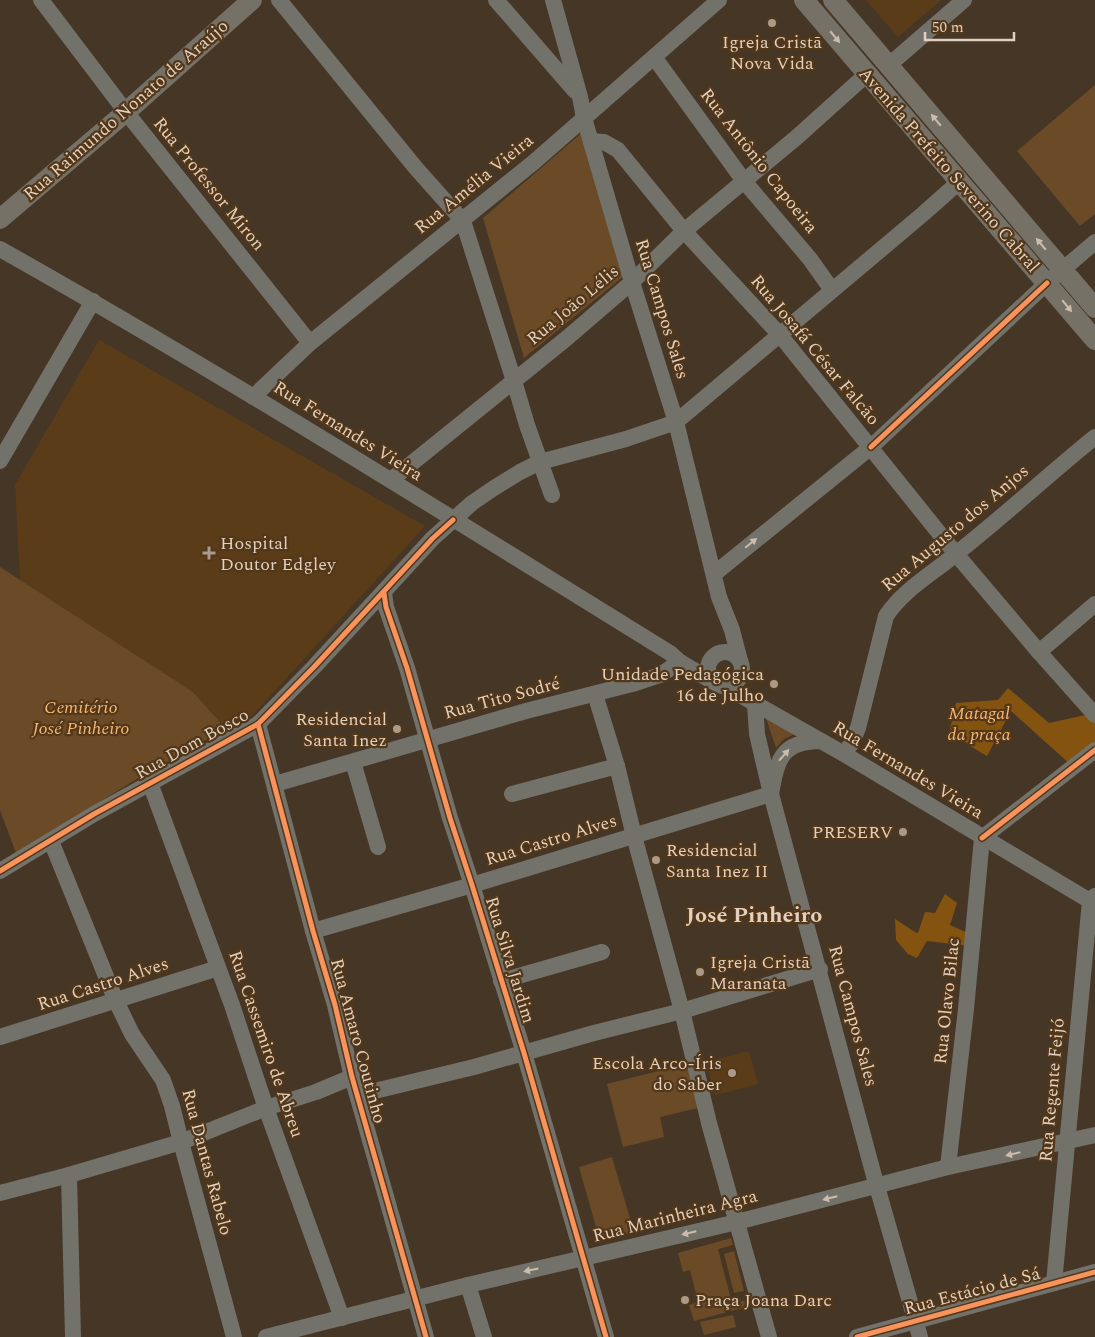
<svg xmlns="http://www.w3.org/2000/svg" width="1095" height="1337" viewBox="0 0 1095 1337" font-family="Spectral,serif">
	<rect width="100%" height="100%" fill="#463626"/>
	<!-- built -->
	<g fill="#5b3c19">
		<polygon points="866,0 941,0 898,37"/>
		<polygon points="99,340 425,526 252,716 226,729 193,692 20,580 15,485"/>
		<polygon points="749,1051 758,1084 715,1095 706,1062"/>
	</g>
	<!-- green -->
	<g fill="#6b4b27">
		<polygon points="1095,85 1095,214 1080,226 1017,151"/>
		<polygon points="584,131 625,275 524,358 483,218"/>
		<polygon points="0,567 193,692 226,729 140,777 16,853 0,810"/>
		<polygon points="766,718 795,734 784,739 776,748"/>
		<polygon points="687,1064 698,1108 660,1117 664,1137 623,1147 607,1084"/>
		<polygon points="612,1157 634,1232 600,1241 579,1167"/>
		<polygon points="731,1238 733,1245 718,1249 732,1303 748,1300 749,1306 694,1321 689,1305 698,1302 690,1270 683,1272 678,1253"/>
		<polygon points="734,1251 744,1291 734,1293 724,1254"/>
		<polygon points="733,1315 736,1327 704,1335 700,1322"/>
	</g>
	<!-- forest -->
	<g fill="#845310">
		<polygon points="1008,688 1049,723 1090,714 1095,719 1095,746 1071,765 1011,711 987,756 970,746 950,729 956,703 998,700"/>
		<polygon points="945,894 957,903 950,925 970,934 969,946 927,941 917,958 908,954 896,940 895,919 915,932 918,933 925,912 935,913"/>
	</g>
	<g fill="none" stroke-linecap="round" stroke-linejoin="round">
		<!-- minor -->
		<g stroke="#72726b" stroke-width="16">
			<polyline points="41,0 126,112 310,343"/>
			<polyline points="279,0 415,167 463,221 514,381 527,425 552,495"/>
			<polyline points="496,0 575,91"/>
			<polyline points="553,0 580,97 584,118 632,282 676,422 719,597 732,630 740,661"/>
			<polyline points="654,57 744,181 810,259 832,290"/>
			<polyline points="889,65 964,0"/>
			<polyline points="591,141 604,142 618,150 684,231 780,335 956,554 1039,652 1095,715"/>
			<path d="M0,249C228,377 448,516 670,653L680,662L712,681"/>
			<polyline points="253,397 310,343 534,162 719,0"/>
			<polyline points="0,461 93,301"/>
			<polyline points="391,480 567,338 632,282 684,231 797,137 867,74"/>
			<polyline points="714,574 871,447 1047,283 1095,242"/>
			<polyline points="384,593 386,607 407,668 450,818 472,885 524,1053 606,1337"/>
			<circle cx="725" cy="669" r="17"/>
			<polyline points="1039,652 1095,604"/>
			<polyline points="726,687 844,754 1095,904"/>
			<polyline points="595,694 617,766 634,836 682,1011 709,1123 769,1337"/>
			<polyline points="755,704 757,734 771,794 874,1176 920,1337"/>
			<polyline points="258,724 313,931 335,1005 352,1077 426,1337"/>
			<path d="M844,754L851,744L858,728L886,616C904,589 932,574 957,553C1004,516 1048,475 1095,437"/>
			<polyline points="353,762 378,847"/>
			<polyline points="150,783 232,1005 266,1108 342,1318"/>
			<polyline points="275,784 526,711 636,683 660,675 680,662"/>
			<polyline points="512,794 617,766"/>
			<polyline points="51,841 116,1001 132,1034 163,1080 172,1106 181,1142 234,1337"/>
			<polyline points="0,871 94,814 258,724 314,667 433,538 472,503 494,488 520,472 540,462 626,439 676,422 923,214 959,182"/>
			<path d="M313,931L472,885L771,794C777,760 781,741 821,741"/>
			<polyline points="501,981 602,952"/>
			<polyline points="0,1037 218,968"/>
			<polyline points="358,1095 474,1067 594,1033 682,1011 820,969"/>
			<polyline points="948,1167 966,1009 982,838 1095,750"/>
			<polyline points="69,1175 73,1337"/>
			<polyline points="0,1193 69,1175 181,1142 266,1108 316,1092 352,1077"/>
			<polyline points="1054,1283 1090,901 1095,896"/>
			<polyline points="468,1285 484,1337"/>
			<polyline points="266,1337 468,1285 737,1222 948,1167 1095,1135"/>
			<polyline points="857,1337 1095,1272"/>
		</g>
		<!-- major -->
		<g stroke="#757166" stroke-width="20">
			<polyline points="804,0 1095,340"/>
			<polyline points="833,0 1095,308"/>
			<polyline points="0,219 126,112 252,0"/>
		</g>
		<defs>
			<g id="cycleway">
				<polyline points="871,447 1047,283"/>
				<polyline points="384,593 386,607 407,668 450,818 472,885 524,1053 606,1337"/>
				<polyline points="258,724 313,931 335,1005 352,1077 426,1337"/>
				<polyline points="982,838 1095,750"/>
				<polyline points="0,871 94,814 258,724 314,667 433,538 453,520"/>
				<polyline points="857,1337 1095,1272"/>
			</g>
		</defs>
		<!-- cycleway casing -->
		<use href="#cycleway" stroke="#533719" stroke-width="8"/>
		<!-- cycleway -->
		<use href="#cycleway" stroke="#f8935d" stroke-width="5"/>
	</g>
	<!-- one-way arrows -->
	<defs><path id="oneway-solid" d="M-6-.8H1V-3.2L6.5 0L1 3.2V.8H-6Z" transform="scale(1.25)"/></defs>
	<g fill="#cbbcad">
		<use href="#oneway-solid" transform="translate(835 37) rotate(50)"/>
		<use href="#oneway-solid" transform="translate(936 120) rotate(-130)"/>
		<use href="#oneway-solid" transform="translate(1041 244) rotate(-130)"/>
		<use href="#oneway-solid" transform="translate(1067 306) rotate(50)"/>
	</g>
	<g fill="#cbbcae">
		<use href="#oneway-solid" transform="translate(751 543) rotate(-39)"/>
		<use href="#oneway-solid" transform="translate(784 755) rotate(-49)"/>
		<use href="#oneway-solid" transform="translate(1013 1154) rotate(167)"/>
		<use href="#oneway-solid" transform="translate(830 1198) rotate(166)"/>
		<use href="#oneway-solid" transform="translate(689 1233) rotate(167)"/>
		<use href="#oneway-solid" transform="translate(531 1270) rotate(168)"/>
	</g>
	<!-- markers -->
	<g fill="#ab9989" stroke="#533719" stroke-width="2">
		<circle cx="772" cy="23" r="5"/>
		<path d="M206.5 545.5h5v5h5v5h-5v5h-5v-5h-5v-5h5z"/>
		<circle cx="774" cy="684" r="5"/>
		<circle cx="397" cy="729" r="5"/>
		<circle cx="903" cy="832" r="5"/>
		<circle cx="656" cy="860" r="5"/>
		<circle cx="700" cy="972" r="5"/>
		<circle cx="732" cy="1073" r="5"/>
		<circle cx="685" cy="1300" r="5"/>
	</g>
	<g text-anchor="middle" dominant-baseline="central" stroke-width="4.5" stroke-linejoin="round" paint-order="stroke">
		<!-- poi labels -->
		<g font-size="18" fill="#e1cfbf" stroke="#533719" text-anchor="start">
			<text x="772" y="42" text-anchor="middle">Igreja Cristã<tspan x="772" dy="21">Nova Vida</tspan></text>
			<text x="220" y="543">Hospital<tspan x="220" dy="21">Doutor Edgley</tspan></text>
			<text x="764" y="674" text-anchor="end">Unidade Pedagógica<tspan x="764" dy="21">16 de Julho</tspan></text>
			<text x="387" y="719" text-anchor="end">Residencial<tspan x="387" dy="21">Santa Inez</tspan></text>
			<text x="893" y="832" text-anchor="end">PRESERV</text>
			<text x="666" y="850">Residencial<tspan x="666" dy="21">Santa Inez II</tspan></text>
			<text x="710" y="962">Igreja Cristã<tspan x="710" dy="21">Maranata</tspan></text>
			<text x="722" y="1063" text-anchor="end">Escola Arco-Íris<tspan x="722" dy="21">do Saber</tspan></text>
			<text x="695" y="1300">Praça Joana Darc</text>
		</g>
		<!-- street labels -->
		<g font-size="18" fill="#e1cfbf" stroke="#533719">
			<text transform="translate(126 110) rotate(-41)">Rua Raimundo Nonato de Araújo</text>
			<text transform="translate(759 161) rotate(52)">Rua Antônio Capoeira</text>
			<text transform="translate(949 170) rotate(49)">Avenida Prefeito Severino Cabral</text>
			<text transform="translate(209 184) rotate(51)">Rua Professor Miron</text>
			<text transform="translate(474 184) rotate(-39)">Rua Amélia Vieira</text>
			<text transform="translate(573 305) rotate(-40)">Rua João Lélis</text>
			<text transform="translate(662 309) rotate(73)">Rua Campos Sales</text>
			<text transform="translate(815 350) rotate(50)">Rua Josafá César Falcão</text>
			<text transform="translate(348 431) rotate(32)">Rua Fernandes Vieira</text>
			<text transform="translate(955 528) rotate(-40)">Rua Augusto dos Anjos</text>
			<text transform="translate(502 698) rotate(-15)">Rua Tito Sodré</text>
			<text transform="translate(192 744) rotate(-29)">Rua Dom Bosco</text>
			<text transform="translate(908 770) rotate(31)">Rua Fernandes Vieira</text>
			<text transform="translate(551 840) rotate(-17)">Rua Castro Alves</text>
			<text transform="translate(510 960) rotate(73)">Rua Silva Jardim</text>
			<text transform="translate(103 984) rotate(-18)">Rua Castro Alves</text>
			<text transform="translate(947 1001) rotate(-84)">Rua Olavo Bilac</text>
			<text transform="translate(853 1016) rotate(75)">Rua Campos Sales</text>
			<text transform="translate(358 1041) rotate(75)">Rua Amaro Coutinho</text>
			<text transform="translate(266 1044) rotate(71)">Rua Cassemiro de Abreu</text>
			<text transform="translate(1052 1090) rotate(-85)">Rua Regente Feijó</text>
			<text transform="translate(207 1162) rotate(75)">Rua Dantas Rabelo</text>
			<text transform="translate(675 1216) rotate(-14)">Rua Marinheira Agra</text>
			<text transform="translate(972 1291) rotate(-15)">Rua Estácio de Sá</text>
		</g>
		<!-- park labels -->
		<g font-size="18" font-style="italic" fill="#f6b775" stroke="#533719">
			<text x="81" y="707">Cemitério<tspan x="81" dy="21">José Pinheiro</tspan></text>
			<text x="979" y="713">Matagal<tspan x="979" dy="21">da praça</tspan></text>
		</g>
		<!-- district labels -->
		<g font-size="22" font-weight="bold" fill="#e1cfbf" stroke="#533719">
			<text x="754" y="915">José Pinheiro</text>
		</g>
	</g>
	<!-- scale -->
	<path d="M925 32v8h89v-8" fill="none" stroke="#e1cfbf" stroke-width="2.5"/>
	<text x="932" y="32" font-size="15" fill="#e1cfbf" stroke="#533719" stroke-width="4" paint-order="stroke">50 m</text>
</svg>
